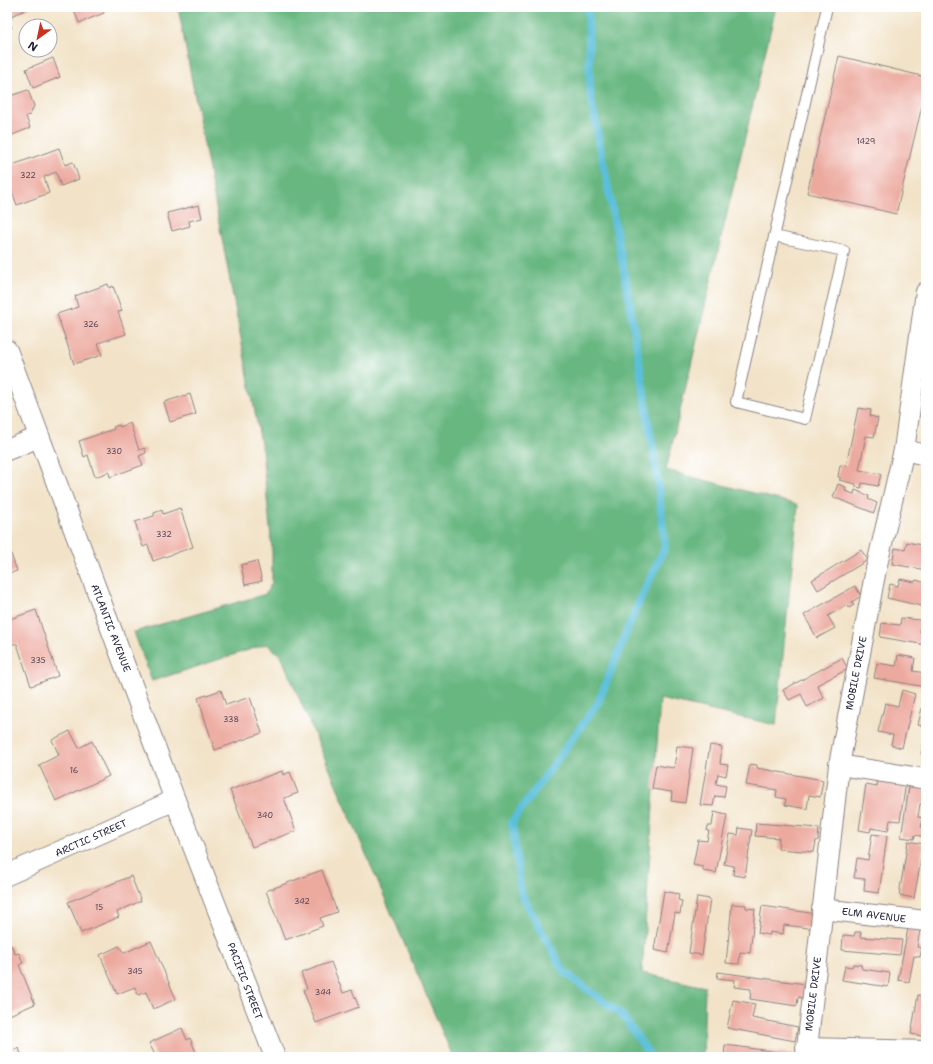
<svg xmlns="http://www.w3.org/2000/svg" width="933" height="1064" viewBox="0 0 933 1064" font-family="'Shantell Sans',sans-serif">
	<rect width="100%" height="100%" fill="#fff"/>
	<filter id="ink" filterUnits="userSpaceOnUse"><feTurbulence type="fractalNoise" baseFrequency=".025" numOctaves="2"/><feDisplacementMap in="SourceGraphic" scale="8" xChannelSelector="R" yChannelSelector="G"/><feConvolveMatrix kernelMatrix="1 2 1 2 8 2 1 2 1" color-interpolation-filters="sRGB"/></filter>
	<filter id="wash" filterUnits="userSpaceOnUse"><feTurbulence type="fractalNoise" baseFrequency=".012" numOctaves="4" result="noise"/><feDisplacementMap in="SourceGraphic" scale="16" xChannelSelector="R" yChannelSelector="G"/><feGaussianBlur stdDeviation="0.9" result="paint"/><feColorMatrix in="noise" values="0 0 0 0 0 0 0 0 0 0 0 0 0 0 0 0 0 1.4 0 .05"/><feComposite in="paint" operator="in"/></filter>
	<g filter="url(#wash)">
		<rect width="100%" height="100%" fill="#f2e3c8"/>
		<!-- forest -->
		<polygon fill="#68b781" stroke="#456c5e" points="178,7 776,7 666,470 798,505 776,725 660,699 642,973 705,987 703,1057 453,1057 281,656 267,644 152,681 134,632 266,594 272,582 272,548 262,449"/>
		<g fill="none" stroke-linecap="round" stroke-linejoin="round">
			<!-- stream -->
			<polyline stroke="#5bbfd9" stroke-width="8" points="588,7 590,93 629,298 658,482 665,547 634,613 598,703 512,822 521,893 564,972 623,1016 651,1057"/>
		</g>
		<g id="blocks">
			<!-- building -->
			<g fill="#eca99e">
				<polygon points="7,7 32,7 11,16 12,18 8,20 12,28 7,30"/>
				<polygon points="73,7 102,7 104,13 79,23"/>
				<polygon points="839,56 926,77 926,89 896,214 807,193"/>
				<polygon points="53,58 60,77 33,88 26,69"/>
				<polygon points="28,90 34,106 30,115 26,116 30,128 7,137 7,97"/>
				<polygon points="59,148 65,165 73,162 79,179 61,186 56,172 44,177 49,193 17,205 7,178 7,167"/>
				<polygon points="199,205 202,218 189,221 190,226 172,231 167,213"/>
				<polygon points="108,284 109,288 113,286 122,311 118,312 126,334 98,343 102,355 74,364 57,314 78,307 75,296"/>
				<polygon points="190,394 196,414 170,422 164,402"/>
				<polygon points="858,408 871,410 870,416 878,418 874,437 866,436 859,470 881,474 878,486 862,483 861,488 856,487 856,484 839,480 841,478 838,477 840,465 846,466"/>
				<polygon points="130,423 139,450 145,448 146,453 139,456 143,465 110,477 109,472 95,477 88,455 84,457 79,441 114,429 113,427 119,425 120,427"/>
				<polygon points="838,484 846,487 845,491 854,494 855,490 869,496 868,499 877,503 874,513 833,497"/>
				<polygon points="180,508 193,547 153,561 148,545 143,547 135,522 154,516 154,513 162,510 163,514"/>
				<polygon points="907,542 926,546 926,570 892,564 895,548 905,550"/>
				<polygon points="7,543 17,571 7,574"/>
				<polygon points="861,550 868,560 818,590 812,580"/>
				<polygon points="257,561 262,581 245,585 241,565"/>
				<polygon points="900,579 915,582 916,580 926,583 923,594 926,594 926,607 887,598 890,584 898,586"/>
				<polygon points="855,586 861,596 852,602 854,605 849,608 847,605 828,616 835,628 817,638 804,615"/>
				<polygon points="36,610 58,676 31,686 17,644 8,644 7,620"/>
				<polygon points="901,618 921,620 920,632 926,632 926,645 880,637 882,623 900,625"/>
				<polygon points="898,655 915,658 913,671 926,673 926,687 874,678 877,663 896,666"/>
				<polygon points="842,658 848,669 817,685 824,698 807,707 801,694 789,700 783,690"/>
				<polygon points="221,690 226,705 250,697 262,733 215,750 198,698"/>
				<polygon points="902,690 915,694 902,748 891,745 893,735 878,732 885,703 898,706"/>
				<polygon points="922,708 926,709 926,727 918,725"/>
				<polygon points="70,731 79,748 92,741 109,776 56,801 39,765 59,755 52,740"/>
				<polygon points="925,738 926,738 926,755 921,754"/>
				<polygon points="710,745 722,747 720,764 728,765 726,776 718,774 716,784 726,786 724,797 715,796 713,806 700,805"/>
				<polygon points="677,746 693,748 685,803 671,801 672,792 652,789 656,765 674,768"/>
				<polygon points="750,764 757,765 757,768 823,780 820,797 809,795 807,809 785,805 786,799 776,797 777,790 746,785"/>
				<polygon points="282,771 283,775 290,772 298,793 284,798 296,831 252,847 230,790"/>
				<polygon points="878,774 906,782 900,821 890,820 888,831 871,828 870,832 859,830 866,784 877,786"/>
				<polygon points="910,781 923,783 922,790 926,790 925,805 920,804 918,817 923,818 921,827 926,828 925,837 915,835 914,839 901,837"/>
				<polygon points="714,812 727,815 716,873 703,871 703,867 693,865 698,840 707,841 709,831 707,831 708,826 712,826"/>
				<polygon points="756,823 819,828 818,840 816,841 814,852 778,849 779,838 755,836"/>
				<polygon points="739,828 752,830 745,877 733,875 734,866 724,864 730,834 738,835"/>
				<polygon points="872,834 887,836 879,893 864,891 865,879 854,878 857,858 868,860"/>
				<polygon points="908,841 924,844 914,898 899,895"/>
				<polygon points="322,870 337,912 320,918 323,926 285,940 266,891"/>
				<polygon points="131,876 141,901 117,912 119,917 81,933 68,902"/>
				<polygon points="664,891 679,894 678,900 682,901 680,914 675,913 668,953 654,950"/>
				<polygon points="697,897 710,899 702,955 689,953"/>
				<polygon points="732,904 746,905 746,908 755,909 750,953 740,952 739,964 726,963"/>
				<polygon points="762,906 818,914 816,929 784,925 783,934 770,932 770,935 758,933"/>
				<polygon points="909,923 921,925 917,947 922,948 920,957 914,956 909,982 898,980"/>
				<polygon points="855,932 861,932 860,937 902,940 900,955 842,950 843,935 854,936"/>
				<polygon points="151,941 176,999 153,1009 146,992 138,995 135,987 117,994 100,955 119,946 124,953"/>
				<polygon points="11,945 15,954 19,953 23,963 19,965 35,1004 7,1016 7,947"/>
				<polygon points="331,962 343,993 352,990 359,1007 316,1023 303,990 307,989 301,973"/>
				<polygon points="853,964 861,965 862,969 890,973 888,987 842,980 845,966 852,967"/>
				<polygon points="718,972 806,984 804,998 798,997 797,1006 750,999 751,989 734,987 735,980 717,978"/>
				<polygon points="918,995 926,996 926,1037 911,1034"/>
				<polygon points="733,1000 755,1004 752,1018 798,1027 795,1041 727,1028"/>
				<polygon points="182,1028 187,1040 190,1038 198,1057 156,1057 149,1043"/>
				<polygon points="725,1045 794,1054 794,1057 724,1057"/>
				<polygon points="19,1048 22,1057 7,1057 7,1053"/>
			</g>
		</g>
	</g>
	<g filter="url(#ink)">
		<use href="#blocks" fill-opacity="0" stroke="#8a8282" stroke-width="1"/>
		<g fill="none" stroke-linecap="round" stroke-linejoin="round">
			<defs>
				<polyline id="service" points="774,236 844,251 805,419 736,402 827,7"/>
				<g id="minor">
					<polyline points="7,350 175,800 275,1057"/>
					<polyline points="7,450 39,437"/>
					<polyline points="904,450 926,455"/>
					<polyline points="839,765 926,779"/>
					<polyline points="7,875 175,800"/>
					<polyline points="822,909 926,921"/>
					<polyline points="806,1048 926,1051"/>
					<polyline points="806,1057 839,765 876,569 904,450 926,292"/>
				</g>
			</defs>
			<!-- service casing -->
			<use href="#service" stroke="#8a8282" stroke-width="12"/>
			<!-- minor casing -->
			<use href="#minor" stroke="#8a8282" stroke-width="22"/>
			<!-- service -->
			<use href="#service" stroke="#fff" stroke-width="10"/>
			<!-- minor -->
			<use href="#minor" stroke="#fff" stroke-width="20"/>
		</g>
	</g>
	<g text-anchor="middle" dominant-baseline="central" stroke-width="4" stroke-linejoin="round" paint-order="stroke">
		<!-- number labels -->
		<g font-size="8" fill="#544454">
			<text x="866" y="141">1429</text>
			<text x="28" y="175">322</text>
			<text x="91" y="324">326</text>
			<text x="114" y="451">330</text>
			<text x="164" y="534">332</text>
			<text x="38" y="660">335</text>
			<text x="231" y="719">338</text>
			<text x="74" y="770">16</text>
			<text x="265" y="815">340</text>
			<text x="302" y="901">342</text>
			<text x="99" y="907">15</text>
			<text x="135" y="971">345</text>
			<text x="323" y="992">344</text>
		</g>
		<!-- street labels -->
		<g font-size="10" fill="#22223b" stroke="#fff">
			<text transform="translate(111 628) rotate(69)">ATLANTIC AVENUE</text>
			<text transform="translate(856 673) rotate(-79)">MOBILE DRIVE</text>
			<text transform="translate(91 838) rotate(-24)">ARCTIC STREET</text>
			<text transform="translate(874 915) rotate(7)">ELM AVENUE</text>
			<text transform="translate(245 981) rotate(69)">PACIFIC STREET</text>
			<text transform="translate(813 994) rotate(-83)">MOBILE DRIVE</text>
		</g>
	</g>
	<!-- margin -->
	<rect width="933" height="1064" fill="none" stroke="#fff" stroke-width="24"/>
	<!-- north arrow -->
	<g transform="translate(38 38) rotate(213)"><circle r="19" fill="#ffffff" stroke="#a7a7b1"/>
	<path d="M0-3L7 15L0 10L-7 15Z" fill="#c8321e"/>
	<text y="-6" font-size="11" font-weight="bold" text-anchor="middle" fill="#22223b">N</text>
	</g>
</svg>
